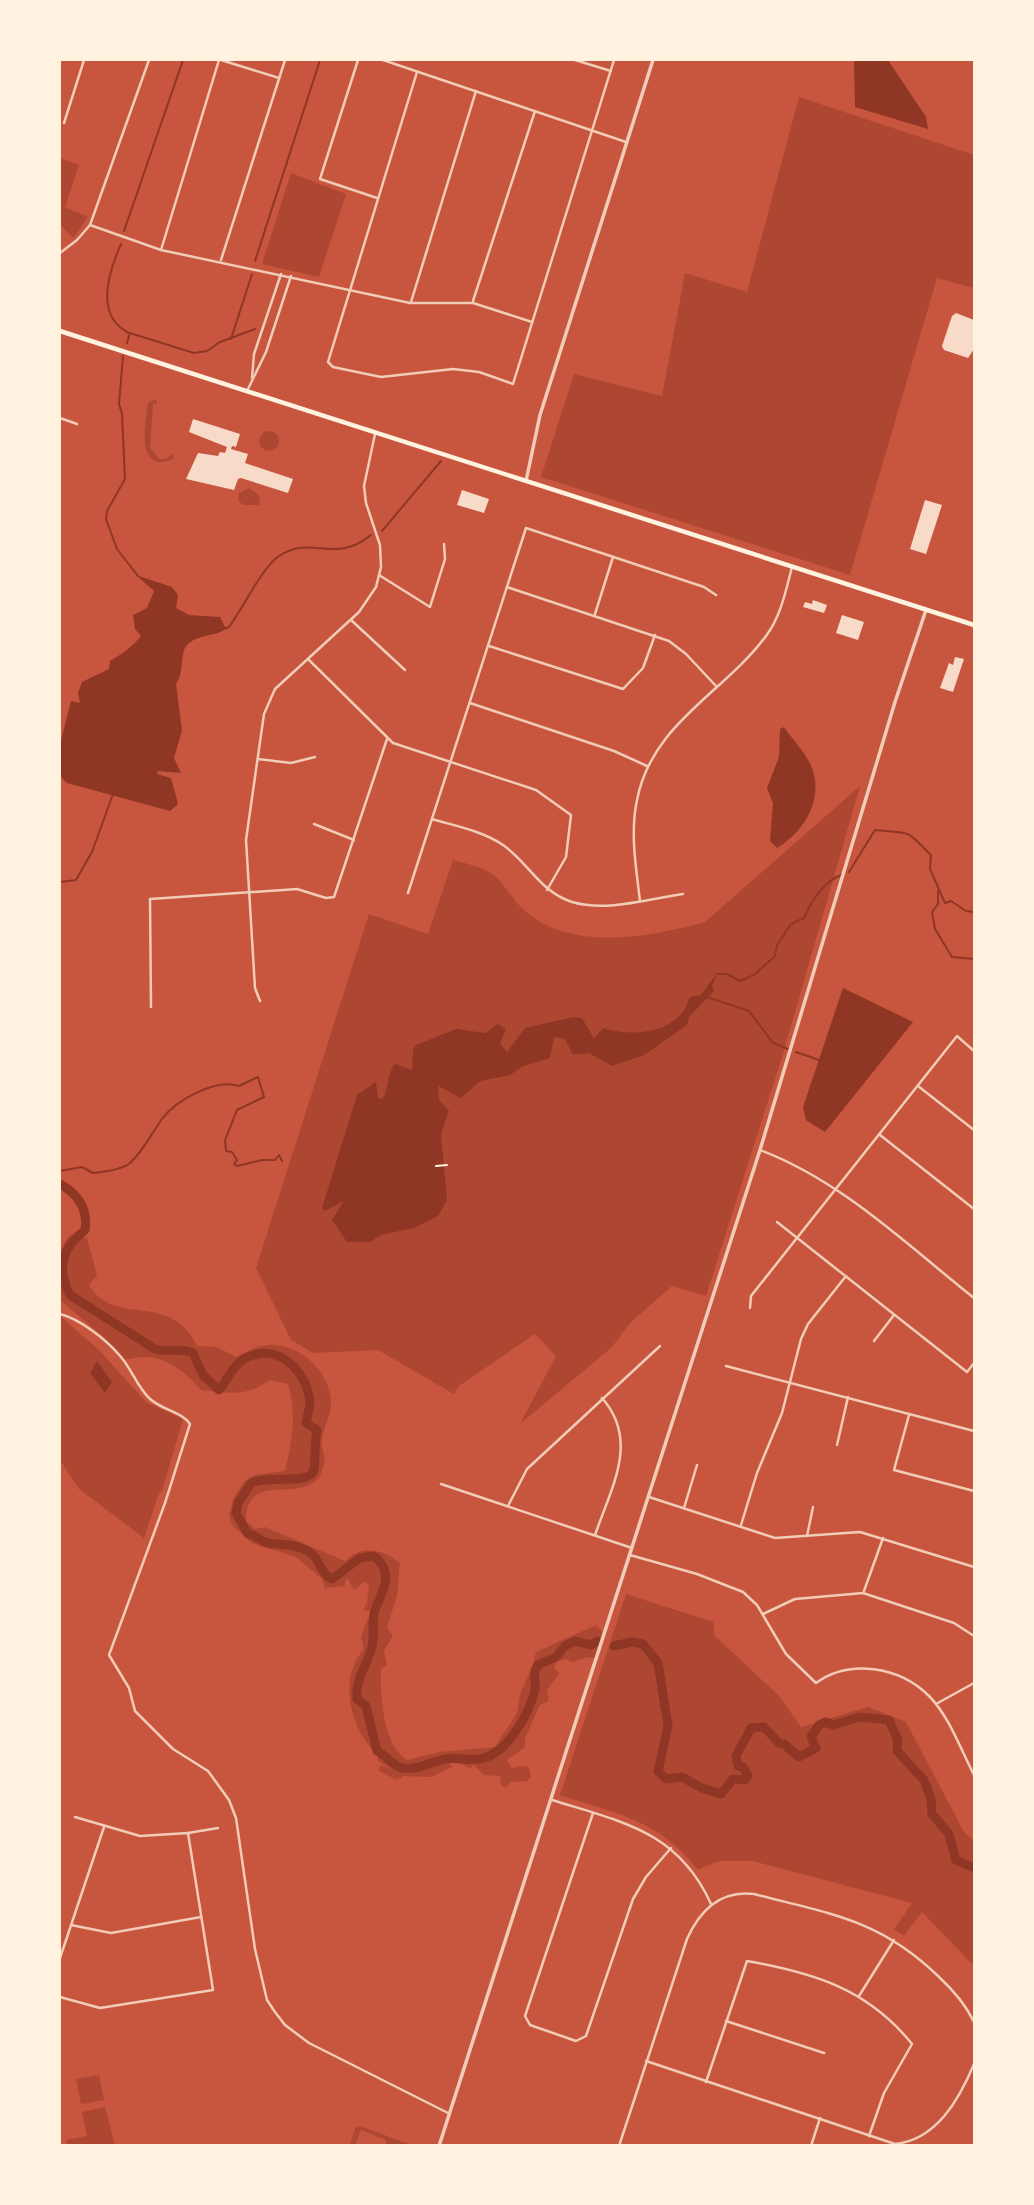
<svg xmlns="http://www.w3.org/2000/svg" width="1034" height="2205" viewBox="0 0 1034 2205" font-family="Rubik,sans-serif">
	<rect width="100%" height="100%" fill="#c8553d"/>
	<!-- green -->
	<g fill="#ae4732">
		<polygon points="799,97 974,155 974,288 937,278 850,575 541,477 574,374 662,396 685,273 747,292"/>
		<polygon points="60,158 79,165 65,207 88,217 73,238 60,224"/>
		<polygon points="291,173 346,194 319,277 262,264"/>
		<path d="M156,399L157,404H153L150,448L159,459H166L172,454L174,459C135,474 145,426 148,403Z"/>
		<circle cx="269" cy="441" r="10"/>
		<polygon points="249,488 260,496 259,505 243,505 238,500 239,493"/>
		<path d="M860,786L783,1054L706,1296L672,1286L630,1323L612,1347L520,1424L556,1356L535,1334L459,1386L454,1394L378,1350L313,1353L291,1340L256,1268L369,914L428,934L453,860C464,863 478,866 489,872C503,880 512,900 525,911C572,952 650,937 705,922Z"/>
		<path d="M71,1235L87,1238L97,1275L89,1285C114,1328 171,1290 197,1346L217,1347L236,1357C248,1351 261,1343 276,1345C304,1347 329,1373 331,1401C332,1415 322,1429 322,1442C321,1449 326,1457 324,1464C314,1514 246,1463 246,1521L255,1529L265,1527L345,1561C362,1544 382,1549 400,1563L397,1596L387,1627L393,1636L384,1651L387,1665L381,1669C380,1696 383,1745 407,1760L440,1752L495,1747L517,1713L520,1694L533,1665L536,1652L596,1625L605,1635L598,1658L587,1657L573,1662L565,1659L557,1662L554,1667L559,1674L547,1690L549,1701L540,1705L525,1738V1747L507,1760L512,1769L519,1766L529,1767L531,1777L527,1781L511,1782L505,1788L500,1784L501,1776L484,1775L473,1764L471,1769L456,1761H448L452,1767L431,1777L403,1776L397,1780L379,1771L380,1765L392,1769L378,1761L377,1754C351,1731 337,1679 364,1649L361,1637L368,1618L374,1619V1611L363,1610L367,1603L369,1584L364,1582L354,1590L347,1578L344,1586L325,1588L322,1579L296,1557L252,1543L233,1526L229,1516L233,1499L244,1482L255,1475L285,1471C292,1443 297,1413 288,1384L270,1380C247,1397 229,1393 201,1390C189,1375 166,1356 145,1357C137,1357 131,1360 123,1359L105,1338L60,1300C60,1279 53,1250 71,1235Z"/>
		<polygon points="60,1316 99,1350 146,1402 183,1419 162,1491 159,1493 144,1538 79,1489 60,1460"/>
		<path d="M626,1594L713,1622L715,1636L779,1696L801,1727L868,1707L906,1722L964,1832L974,1841V1966L922,1912L904,1936L894,1929L912,1903L753,1861H719L698,1870C659,1820 618,1814 560,1795Z"/>
		<polygon points="99,2075 104,2100 81,2104 76,2079"/>
		<polygon points="105,2107 115,2145 67,2145 66,2140 87,2136 82,2112"/>
		<polygon points="360,2126 411,2145 386,2145 386,2140 361,2130 355,2145 350,2145 355,2128"/>
	</g>
	<!-- water -->
	<g fill="#8f3625">
		<polygon points="854,60 888,60 926,117 928,129 855,107"/>
		<path d="M136,575L172,587L178,595L176,608L189,615L220,617L226,629C216,636 201,634 189,643C178,652 186,669 176,684L182,731L174,758L181,773L158,771L157,774L171,778L178,804L170,811L67,783L60,776V744L71,701L80,703L78,693L82,682L109,669L110,661C122,654 132,647 141,636L135,629L133,615L147,608L154,591Z"/>
		<path d="M784,727C793,740 806,753 812,768C824,800 803,833 777,848L770,841L773,803L767,788L779,757L780,729Z"/>
		<path d="M718,972L712,986L714,991L689,1017L687,1025L644,1055L612,1066L589,1053L573,1055L565,1039L554,1037L550,1058L523,1066L510,1075L480,1081L461,1098L438,1086L439,1100L449,1111L441,1134L447,1200L438,1216L414,1228L381,1235L370,1242H347L332,1220L344,1201L325,1211L322,1208L357,1095L376,1082L378,1098L382,1099C391,1088 385,1076 395,1064L412,1070L413,1050L416,1045L456,1029L485,1033L498,1024L506,1029L500,1043L507,1052L525,1028L573,1017L582,1018L594,1039L603,1028C628,1036 665,1035 683,1012C687,1007 687,1002 690,997L701,995Z"/>
		<polygon points="843,988 913,1022 825,1132 806,1120 803,1107"/>
		<polygon points="97,1361 112,1382 105,1393 90,1373"/>
	</g>
	<g fill="none" stroke-linecap="round" stroke-linejoin="round">
		<!-- stream -->
		<g stroke="#8f3625" stroke-width="2">
			<polyline points="124,231 183,60"/>
			<path d="M121,244C109,271 94,316 129,333"/>
			<polyline points="255,261 320,60"/>
			<polyline points="231,339 252,274"/>
			<polyline points="127,343 130,333 194,353 207,351 220,342 255,329"/>
			<polyline points="123,356 119,404 122,414 125,479 107,511 106,519 117,549 138,576"/>
			<polyline points="382,531 441,461"/>
			<path d="M224,629L229,627C242,610 263,566 279,556C313,534 334,565 371,535"/>
			<path d="M849,872L875,830C913,834 904,828 931,855L930,869L945,903L951,901L966,911L974,912"/>
			<polyline points="60,882 76,880 92,852 113,794"/>
			<polyline points="938,891 938,904 932,912 935,929 952,957 974,959"/>
			<path d="M718,974H727L740,981L754,975L775,956L777,945L791,924L804,918C811,902 823,882 841,875"/>
			<polyline points="707,997 749,1011 773,1043 788,1049"/>
			<polyline points="796,1052 819,1060"/>
			<path d="M60,1171L82,1167L93,1173C103,1172 122,1170 130,1163C144,1150 151,1134 162,1119C176,1100 216,1078 239,1086L258,1077L264,1097L237,1110L225,1140L226,1151L232,1152L237,1160L234,1164L237,1166L262,1160H275L279,1155L282,1161"/>
		</g>
		<!-- river -->
		<g stroke="#8f3625" stroke-width="9">
			<path d="M60,1184C78,1194 88,1209 85,1230C62,1248 56,1268 70,1295L155,1349C169,1353 180,1347 193,1353L203,1375L219,1390C228,1380 233,1364 246,1358C277,1342 307,1370 310,1402C310,1409 307,1416 306,1423L317,1430C314,1444 316,1457 314,1470C310,1486 268,1474 251,1483L238,1503L236,1513L248,1534C257,1535 261,1542 268,1543C281,1545 301,1544 312,1554C320,1561 321,1574 332,1579L360,1558L374,1556C396,1574 382,1591 375,1610C371,1621 375,1635 372,1647C367,1665 355,1679 357,1699L366,1706L377,1751C385,1755 391,1763 399,1767C413,1773 432,1761 446,1759C459,1757 470,1762 484,1758C508,1752 529,1714 535,1690C537,1681 531,1674 538,1665L556,1657L565,1646L575,1641L591,1645L597,1641"/>
			<polyline points="614,1646 632,1642 643,1644 658,1663 668,1726 658,1771 666,1779 682,1777 702,1788 721,1794 733,1779 745,1780 748,1776 743,1767 738,1766 736,1756 751,1728 764,1727 779,1743"/>
			<polyline points="784,1744 799,1757 816,1748 811,1737 819,1725 826,1722 833,1725 860,1717 889,1720 898,1740 897,1751 924,1780 931,1799 932,1814 949,1834 956,1860 974,1868"/>
		</g>
	</g>
	<!-- building -->
	<g fill="#f7dbc8">
		<polygon points="956,313 974,320 974,349 968,358 944,350 942,346 952,316"/>
		<polygon points="193,419 240,434 236,447 232,446 231,449 248,454 245,463 293,479 288,493 241,478 238,479 234,490 186,479 198,453 218,456 220,452 225,453 227,447 189,432"/>
		<polygon points="462,490 489,499 484,513 457,505"/>
		<polygon points="925,500 942,505 926,554 910,549"/>
		<polygon points="813,600 827,605 824,613 803,607 805,602 812,604"/>
		<polygon points="842,615 864,622 858,640 836,633"/>
		<polygon points="955,657 964,659 953,692 940,688 949,663 953,665"/>
	</g>
	<g fill="none" stroke-linecap="round" stroke-linejoin="round">
		<!-- path -->
		<polyline stroke="#fff3e0" stroke-width="2" points="436,1166 447,1165"/>
		<!-- minor -->
		<g stroke="#f1ccb7" stroke-width="2.5">
			<polyline points="221,60 279,78"/>
			<polyline points="358,60 320,179 377,198"/>
			<polyline points="383,60 626,142"/>
			<polyline points="575,60 611,71"/>
			<polyline points="417,72 328,362 333,367 381,377 453,369 479,372 513,384 614,60"/>
			<polyline points="64,123 84,60"/>
			<polyline points="90,225 161,250 410,303 473,303 532,322"/>
			<polyline points="161,250 219,60"/>
			<polyline points="60,253 77,240 90,225 149,60"/>
			<polyline points="221,260 285,60"/>
			<polyline points="473,301 535,111"/>
			<polyline points="411,302 476,91"/>
			<polyline points="252,378 254,354 281,274"/>
			<polyline points="247,391 266,352 291,276"/>
			<polyline points="60,418 77,424"/>
			<polyline points="379,575 430,607 445,559 444,544"/>
			<polyline points="507,587 669,641 686,654 716,686"/>
			<polyline points="595,614 613,557"/>
			<polyline points="351,620 405,670"/>
			<polyline points="489,646 623,689 643,668 655,635"/>
			<polyline points="308,659 393,743 536,790 571,815 566,857 547,890"/>
			<polyline points="470,703 614,751 647,766"/>
			<polyline points="258,759 291,763 315,757"/>
			<path d="M432,819C455,826 483,831 503,845C528,862 540,892 572,902C607,912 648,899 683,894"/>
			<polyline points="314,824 354,840"/>
			<polyline points="408,893 526,528 704,587 716,595"/>
			<path d="M640,901C636,867 630,833 637,800C652,723 723,694 766,636C781,616 786,590 792,567"/>
			<polyline points="260,1001 255,988 246,840 264,714 275,689 359,612 376,587 381,567 380,545 366,503 364,486 375,434"/>
			<polyline points="151,1007 150,899 297,889 326,898 334,897 387,739"/>
			<polyline points="918,1086 974,1130"/>
			<polyline points="880,1135 974,1209"/>
			<path d="M760,1150C842,1181 907,1245 974,1298"/>
			<polyline points="777,1222 967,1372 974,1363"/>
			<polyline points="750,1308 751,1296 957,1036 974,1051"/>
			<path d="M60,1314C80,1319 107,1340 121,1357C132,1370 137,1386 149,1398C161,1410 181,1411 190,1424L165,1503L109,1655L129,1688L135,1711L173,1749L208,1771L229,1800L236,1818L255,1949L267,2000L275,2012L285,2025L309,2043L448,2113"/>
			<polyline points="874,1341 894,1315"/>
			<polyline points="726,1366 974,1431"/>
			<polyline points="909,1415 894,1470 974,1491"/>
			<polyline points="837,1445 848,1397"/>
			<polyline points="441,1484 632,1548"/>
			<polyline points="649,1497 775,1538 860,1532 974,1567"/>
			<polyline points="508,1506 527,1469 660,1346"/>
			<polyline points="684,1508 697,1465"/>
			<polyline points="741,1525 757,1473 782,1413 801,1339 808,1324 846,1276"/>
			<path d="M595,1535C611,1488 640,1441 602,1398"/>
			<polyline points="807,1536 813,1507"/>
			<path d="M630,1555L697,1574L743,1592L757,1605L786,1654L816,1683C849,1659 899,1666 929,1696C949,1716 961,1750 974,1775"/>
			<polyline points="864,1591 883,1538"/>
			<polyline points="763,1614 795,1599 863,1593 954,1623 974,1636"/>
			<polyline points="936,1704 974,1683"/>
			<path d="M552,1800C622,1822 678,1831 711,1904"/>
			<polyline points="593,1813 525,2016 530,2025 576,2041 586,2036 633,1899 646,1877 671,1848"/>
			<polyline points="188,1833 218,1828"/>
			<polyline points="71,1925 111,1933 201,1917"/>
			<polyline points="60,1958 104,1827"/>
			<polyline points="859,1996 894,1940"/>
			<polyline points="60,1997 100,2008 213,1990 188,1833 140,1836 75,1817"/>
			<polyline points="726,2021 824,2053"/>
			<path d="M646,2061L895,2144C936,2140 959,2100 974,2064"/>
			<path d="M706,2082L747,1961C814,1973 868,1989 912,2044L884,2093L869,2136"/>
			<path d="M619,2146L687,1939C700,1910 720,1890 754,1894C830,1914 879,1919 938,1976C952,1989 966,2005 974,2022"/>
			<polyline points="811,2146 820,2118"/>
		</g>
		<!-- tertiary -->
		<g stroke="#f1ccb7" stroke-width="3.5">
			<polyline points="526,481 540,415 653,60"/>
			<polyline points="439,2146 760,1150 895,702 926,610"/>
		</g>
		<!-- secondary -->
		<polyline stroke="#fff3e0" stroke-width="4.5" points="60,331 974,625"/>
	</g>
	<!-- border -->
	<rect width="1034" height="2205" fill="none" stroke="#fff3e0" stroke-width="122"/>
</svg>
